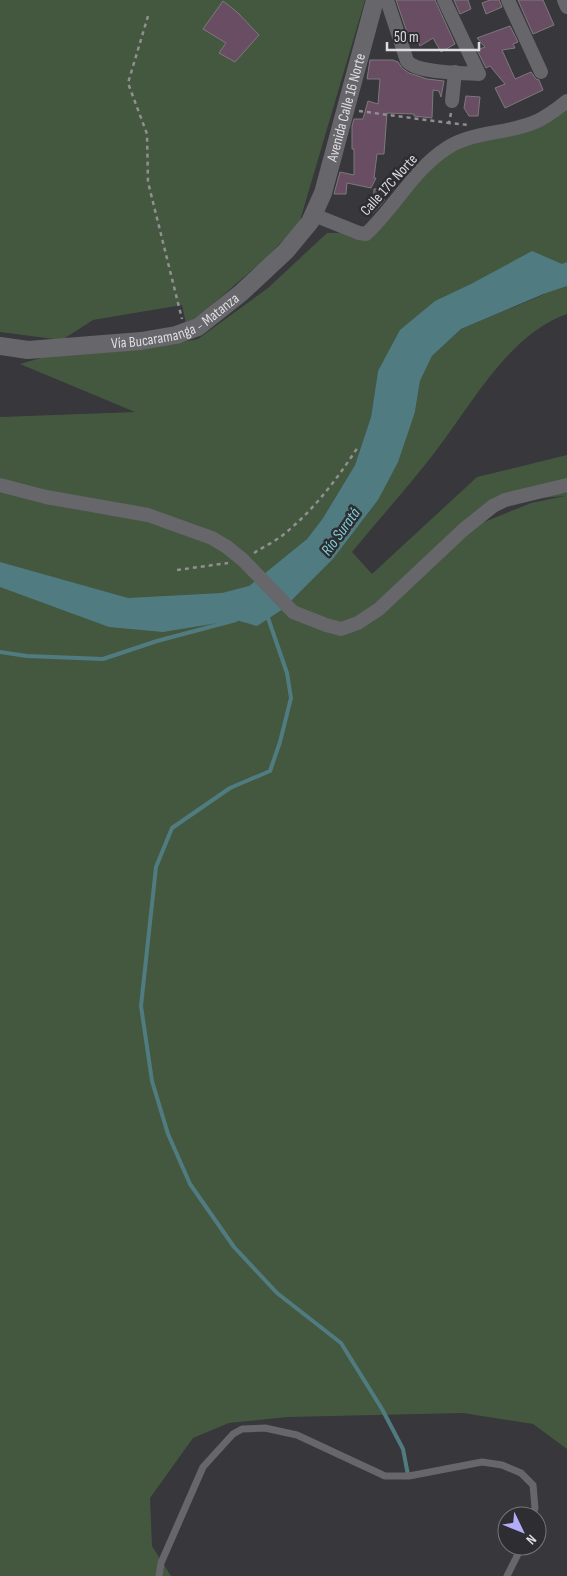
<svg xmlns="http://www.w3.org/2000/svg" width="567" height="1576" viewBox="0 0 567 1576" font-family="'Sofia Sans Condensed',sans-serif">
	<rect width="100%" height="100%" fill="#37373c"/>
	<!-- green -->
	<g fill="#43583e" fill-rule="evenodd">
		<polygon points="0,0 365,0 299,224 267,257 207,309 186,324 182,305 93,320 62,340 0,332"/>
		<path d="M567,103V314C508,335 472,404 435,452C409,486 380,518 352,552L372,574L477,477L567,455V1449L533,1424L463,1413L288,1417L229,1423L193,1438L150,1498L152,1546L171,1576H0V417L135,412L20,364L51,355L171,344L198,339L268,288L327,233H359L448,147L503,131ZM471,284L545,294L461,329L432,356L420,381L415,412L378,500L333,559L283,609L249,586L307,539L323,518L355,465L371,417L378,371ZM565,496L531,503L467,529L494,510L529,499Z"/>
	</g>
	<!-- water -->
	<polygon fill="#507c81" points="532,251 562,264 567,262 567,286 546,293 461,329 432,356 420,381 415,412 398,462 378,500 333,559 283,609 257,626 236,620 163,632 109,627 0,587 0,562 128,598 222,593 249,586 307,539 323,518 355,465 371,417 378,371 400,330 435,301 471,284"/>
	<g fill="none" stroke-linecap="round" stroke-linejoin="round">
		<!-- stream -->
		<g stroke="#507c81" stroke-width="4">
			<polyline points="267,615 287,673 291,698 280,742 270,771 230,788 172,828 156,867 141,1006 152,1081 168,1134 190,1184 234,1247 277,1293 341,1343 382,1409 403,1449 408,1475"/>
			<polyline points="0,652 27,656 103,659 157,641 236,620"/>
		</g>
	</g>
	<!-- building -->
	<g fill="#684d63" stroke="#7e797d">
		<polygon points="396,0 435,0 455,44 441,52 433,38 420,46 416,37 410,41"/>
		<polygon points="454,0 468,0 471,9 460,14"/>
		<polygon points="490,0 499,0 502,7 486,14 482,3"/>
		<polygon points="518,0 543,0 554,25 533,34"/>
		<polygon points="223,1 237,12 259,35 235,62 219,53 226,43 203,29"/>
		<polygon points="510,26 518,42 513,44 515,48 502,50 515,79 531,72 536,79 539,80 543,90 505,108 495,88 505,84 490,66 486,68 477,50 485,47 477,38"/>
		<polygon points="370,60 393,60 398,62 402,68 409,73 427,79 444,81 441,97 439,91 433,90 432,118 414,116 414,114 387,113 384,154 377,154 374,178 376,178 371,188 347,183 346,194 334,194 340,172 354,175 354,149 352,149 352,126 354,119 363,119 368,101 378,104 380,79 367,79"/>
		<polygon points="466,96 480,97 478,116 469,116 464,108"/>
		<polygon points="384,188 384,201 373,213 374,189"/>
	</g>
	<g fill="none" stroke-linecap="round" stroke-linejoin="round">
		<!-- path -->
		<g stroke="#909094" stroke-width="2.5" stroke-dasharray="4 4" stroke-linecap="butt">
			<polyline points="148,16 128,83 147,134 148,182 182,319"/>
			<polyline points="359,111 449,123"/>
			<polyline points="451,113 449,123 469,125"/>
			<path d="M254,553C263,547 274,542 283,535C314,510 337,479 358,447"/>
			<polyline points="177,570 228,563"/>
		</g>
		<!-- service -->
		<g stroke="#66666b" stroke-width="7">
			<polyline points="159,1576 161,1563 203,1467 233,1434 242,1429 265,1428 297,1435 385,1476 409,1476 482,1462 502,1465 521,1473 533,1485 535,1508 533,1516"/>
			<polyline points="507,1576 522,1546"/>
		</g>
		<!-- minor -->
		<g stroke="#66666b" stroke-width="14">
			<path d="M387,0L407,61C416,73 462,73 479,74L444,0"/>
			<polyline points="508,0 541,72"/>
			<polyline points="564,0 567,7"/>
			<polyline points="452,101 455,72"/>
			<path d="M314,215L359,233L366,234C395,207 414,169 447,148C473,131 508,134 535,122C547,117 557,109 567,101"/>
			<polyline points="0,485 46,497 148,515 212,538 227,547 243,560 293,612 326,625 341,629 358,623 379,609 463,530 493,506 505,500 567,485"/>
		</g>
		<!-- tertiary -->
		<path stroke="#66666b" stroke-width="18" id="s1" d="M0,346L28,350L141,341L176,335L198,327L241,293L286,251L310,222L323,193L375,0"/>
	</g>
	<g text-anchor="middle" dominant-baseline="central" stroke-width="5" stroke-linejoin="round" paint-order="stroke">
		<!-- street labels -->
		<g font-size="15" fill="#dedee1" stroke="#2d2d32">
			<text stroke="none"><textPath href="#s1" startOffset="475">Avenida Calle 16 Norte</textPath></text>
			<text transform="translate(389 185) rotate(-48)">Calle 17C Norte</text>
			<text stroke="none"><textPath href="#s1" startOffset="181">Vía Bucaramanga - Matanza</textPath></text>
		</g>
		<!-- water labels -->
		<g font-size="16" font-style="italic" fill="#7fced8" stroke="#2d2d32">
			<text transform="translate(341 532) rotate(-54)">Río Suratá</text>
		</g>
	</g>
	<!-- north arrow -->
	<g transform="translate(522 1531) rotate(133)"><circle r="24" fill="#2d2d32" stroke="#747478"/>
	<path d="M0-4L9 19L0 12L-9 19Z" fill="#b3adf9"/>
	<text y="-8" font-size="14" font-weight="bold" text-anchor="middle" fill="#dedee1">N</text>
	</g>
	<!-- scale -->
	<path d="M387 42v8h92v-8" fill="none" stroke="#dedee1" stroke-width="2.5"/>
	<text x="394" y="42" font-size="15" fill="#dedee1" stroke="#2d2d32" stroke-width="4" paint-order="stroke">50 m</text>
</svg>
